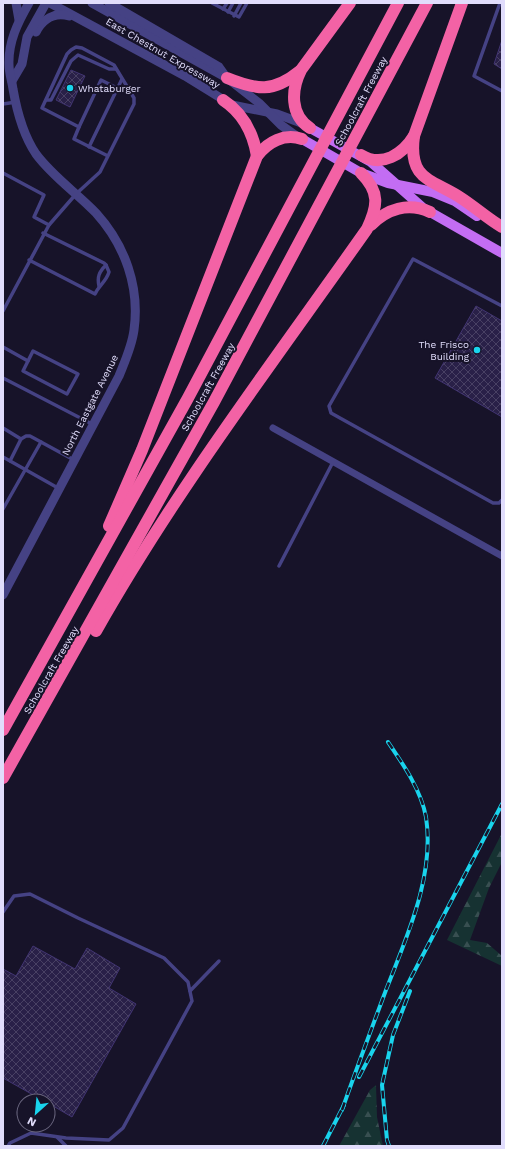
<svg xmlns="http://www.w3.org/2000/svg" width="505" height="1149" viewBox="0 0 505 1149" font-family="'Work Sans',sans-serif">
	<defs>
		<pattern id="forest-firs" width="22" height="20" patternUnits="userSpaceOnUse"><rect width="22" height="20" fill="#163232"/><path d="M5 1l3.5 6h-7zM16 11l3.5 6h-7z" fill="#384f51"/></pattern>
		<pattern id="building-cross-hatch" width="8" height="8" patternUnits="userSpaceOnUse"><rect width="8" height="8" fill="#292048"/><path d="M0 0l8 8M0 8l8-8" fill="none" stroke="#484063"/></pattern>
	</defs>
	<rect width="100%" height="100%" fill="#171329"/>
	<!-- forest -->
	<g fill="url(#forest-firs)">
		<polygon points="502,833 502,862 489,888 470,940 487,943 502,956 502,966 447,940"/>
		<polygon points="376,1085 377,1117 383,1146 339,1146 370,1090"/>
	</g>
	<!-- building -->
	<g fill="url(#building-cross-hatch)" stroke="#413472">
		<polygon points="502,40 502,69 494,64"/>
		<polygon points="71,70 85,76 70,107 56,100"/>
		<polygon points="476,306 502,321 502,417 435,378"/>
		<polygon points="33,946 75,969 87,948 120,968 109,988 136,1004 72,1117 48,1103 48,1101 44,1101 3,1078 3,969 16,976"/>
	</g>
	<g fill="none" stroke-linecap="round" stroke-linejoin="round">
		<!-- service -->
		<g stroke="#454284" stroke-width="3.5">
			<polyline points="212,3 239,17 247,3"/>
			<polyline points="500,3 474,76 502,91"/>
			<polyline points="223,9 227,3"/>
			<polyline points="228,12 233,3"/>
			<polyline points="234,16 241,3"/>
			<polyline points="46,100 51,100 71,61 78,55 109,69 116,69"/>
			<polyline points="3,104 16,102"/>
			<polyline points="79,127 101,80 117,88"/>
			<polyline points="89,147 122,79"/>
			<polyline points="3,173 44,195 34,217 49,225"/>
			<path d="M43,233L104,263L106,265C99,272 97,277 99,286"/>
			<path d="M29,260L95,294C99,285 106,282 109,272L106,265"/>
			<polyline points="502,306 413,259 329,406 331,413 493,503 499,503 502,500"/>
			<polyline points="3,311 49,225 76,194 100,172 134,104 134,98 114,65 82,48 76,47 71,50 67,54 42,108 79,127 74,139 108,156"/>
			<polyline points="3,347 28,361"/>
			<polygon points="33,351 78,374 67,394 23,371"/>
			<polyline points="3,378 92,424"/>
			<polyline points="3,428 21,439 26,436 30,436 74,460"/>
			<polyline points="3,457 58,488"/>
			<polyline points="10,461 21,439"/>
			<polyline points="3,509 41,442"/>
			<polyline points="279,566 333,462"/>
			<polyline points="3,912 14,896 30,894 78,918 164,958 188,982 192,1001 123,1128 109,1140 66,1138 31,1133 10,1143 8,1146"/>
			<polyline points="190,991 219,961"/>
			<polyline points="57,1137 66,1146"/>
		</g>
		<!-- minor -->
		<polyline stroke="#454284" stroke-width="7" points="273,428 502,556"/>
		<!-- tertiary -->
		<g stroke="#454284" stroke-width="9">
			<polyline points="16,3 19,20"/>
			<polyline points="50,3 185,76 232,105 277,114 304,124"/>
			<polyline points="92,3 227,78 259,103 281,125 299,138"/>
			<polyline points="109,3 219,67 224,74"/>
			<path d="M36,32C43,19 54,12 69,16"/>
			<polyline points="12,81 22,64 27,37 46,3"/>
			<path d="M3,595L119,376C125,361 132,346 134,330C140,287 125,245 96,213C77,193 53,177 36,154C23,135 17,112 13,89C12,81 9,73 9,65C8,42 18,22 29,3"/>
		</g>
		<!-- primary -->
		<g stroke="#c36df3" stroke-width="10">
			<polyline points="310,128 371,162 423,208 502,253"/>
			<polyline points="302,139 361,173 388,183 433,192 455,201 477,216"/>
		</g>
		<!-- motorway -->
		<g stroke="#f362a5" stroke-width="12">
			<path d="M462,3L414,136C408,181 432,179 461,198C475,207 488,219 502,227"/>
			<path d="M227,78C257,90 273,93 300,71"/>
			<path d="M223,100C243,113 253,132 257,156"/>
			<path d="M310,128C290,115 291,90 301,70L350,3"/>
			<path d="M361,155C382,168 403,154 414,136"/>
			<path d="M371,225C387,209 408,202 430,212"/>
			<path d="M109,526L142,450L257,156C268,142 284,133 302,139"/>
			<path d="M96,631C175,491 274,361 367,229C378,206 380,192 361,173"/>
			<polyline points="3,730 188,398 398,3"/>
			<polyline points="3,778 214,402 427,3"/>
		</g>
		<defs>
			<g id="rail">
				<polyline points="359,1077 502,804"/>
				<path d="M342,1110C356,1070 371,1030 386,990C407,936 435,876 426,817C421,790 403,764 388,742"/>
				<polyline points="323,1146 344,1105"/>
				<polyline points="389,1146 387,1140 382,1085 393,1035 410,991"/>
			</g>
		</defs>
		<!-- rail casing -->
		<use href="#rail" stroke="#19d4ed" stroke-width="4"/>
		<!-- rail -->
		<use href="#rail" stroke="#171329" stroke-width="2.5" stroke-dasharray="8" stroke-linecap="butt"/>
	</g>
	<!-- markers -->
	<g fill="#19d4ed" stroke="#171329" stroke-width="1.5">
		<circle cx="70" cy="88" r="4"/>
		<circle cx="477" cy="350" r="4"/>
	</g>
	<g text-anchor="middle" dominant-baseline="central" stroke-width="4" stroke-linejoin="round" paint-order="stroke">
		<!-- street labels -->
		<g font-size="10" fill="#e1ddfc" stroke="#171329">
			<text transform="translate(163 53) rotate(30)">East Chestnut Expressway</text>
			<text transform="translate(361 101) rotate(-62)">Schoolcraft Freeway</text>
			<text transform="translate(208 387) rotate(-61)">Schoolcraft Freeway</text>
			<text transform="translate(90 405) rotate(-63)">North Eastgate Avenue</text>
			<text transform="translate(51 670) rotate(-60)">Schoolcraft Freeway</text>
		</g>
		<!-- poi labels -->
		<g font-size="10" fill="#e1ddfc" stroke="#171329" text-anchor="start">
			<text x="78" y="88">Whataburger</text>
			<text x="469" y="344" text-anchor="end">The Frisco<tspan x="469" dy="12">Building</tspan></text>
		</g>
	</g>
	<!-- border -->
	<rect width="505" height="1149" fill="none" stroke="#e1ddfc" stroke-width="8"/>
	<!-- north arrow -->
	<g transform="translate(36 1113) rotate(207)"><circle r="19" fill="#171329" stroke="#68647d"/>
	<path d="M0-3L7 15L0 10L-7 15Z" fill="#19d4ed"/>
	<text y="-6" font-size="11" font-weight="bold" text-anchor="middle" fill="#e1ddfc">N</text>
	</g>
</svg>
